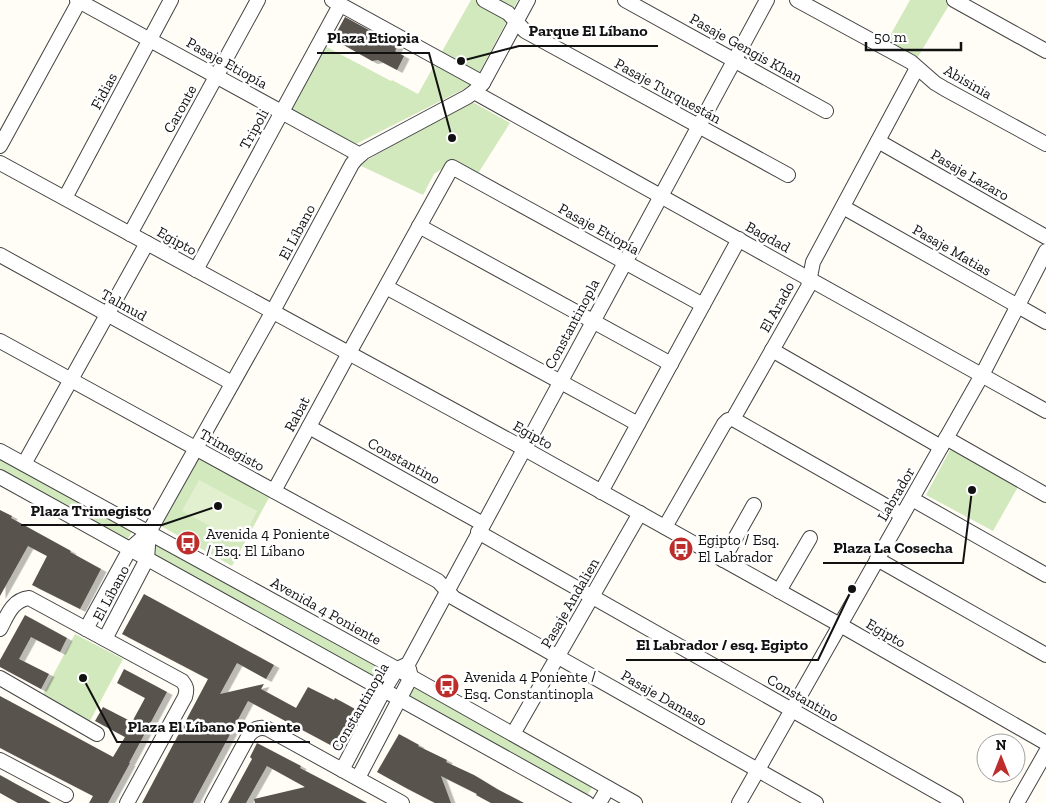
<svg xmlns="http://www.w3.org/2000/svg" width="1046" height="803" viewBox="0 0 1046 803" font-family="'Zilla Slab',serif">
	<defs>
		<filter id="shadow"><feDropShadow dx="5.5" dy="3" stdDeviation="0" flood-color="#0004"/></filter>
	</defs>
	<rect width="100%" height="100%" fill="#fffdf5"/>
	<!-- green -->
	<g fill="#d2e9be">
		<polygon points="471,0 518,0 477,77 470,86 356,144 289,108 321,44 391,81 392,80 418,94"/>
		<polygon points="910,0 952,0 916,60 887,41"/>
		<polygon points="469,100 510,123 477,175 451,163 434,174 423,195 359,165"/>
		<polygon points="951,448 1019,485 993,531 926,495"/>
		<polygon points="200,456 271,494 232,566 161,526"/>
		<polygon points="0,459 132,531 127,541 0,472"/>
		<polygon points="153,541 386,672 379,681 152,553"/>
		<polygon points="75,634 123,659 90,721 42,696"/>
		<polygon points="411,685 593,786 586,797 404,694"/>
	</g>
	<!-- pitch -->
	<polygon fill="#e3f0d0" points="199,480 257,511 241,542 182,511"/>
	<!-- building -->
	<g fill="#59524d" filter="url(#shadow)">
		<polygon points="345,17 398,46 395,51 404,56 397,70 378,60 372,61 333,39"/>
		<polygon points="0,510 12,516 11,518 71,551 70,552 101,569 80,609 32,585 47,556 28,546 0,596"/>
		<polygon points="144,594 274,665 266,679 237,663 220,694 264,684 261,689 296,708 308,687 334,700 335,698 355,709 342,733 344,734 336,748 248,701 193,803 142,803 208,679 122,634"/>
		<polygon points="25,615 67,638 60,652 31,637 19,659 49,674 41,689 0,667 0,660"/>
		<polygon points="124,669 167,692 129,763 130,763 108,803 89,803 93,796 0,748 0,696 113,757 125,737 95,721 103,707 132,722 145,698 117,683"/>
		<polygon points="399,734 419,745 418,746 447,760 446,762 474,775 497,789 524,803 491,803 476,795 477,794 441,776 451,803 435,803 406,788 377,772"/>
		<polygon points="257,743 301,766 300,768 367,803 255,803 254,799 305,787 267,766 246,803 228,803 252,759 250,757"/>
		<polygon points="0,775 16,784 51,803 18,803 0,793"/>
	</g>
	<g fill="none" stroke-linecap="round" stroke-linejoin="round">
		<defs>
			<g id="minor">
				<polyline points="77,0 360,155"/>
				<polyline points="332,0 483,83"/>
				<polyline points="484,0 508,13 525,31 788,175"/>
				<polyline points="625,0 826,111"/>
				<polyline points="797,0 911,62 935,83 945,89 1046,144"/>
				<polyline points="954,0 1046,51"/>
				<polyline points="474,92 1046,411"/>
				<polyline points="878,141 1046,237"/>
				<polyline points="0,146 80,0"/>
				<polyline points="0,163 523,448 849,630 1046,743"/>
				<polyline points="65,198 171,0"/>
				<polyline points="843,207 1046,322"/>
				<polyline points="419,226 671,364"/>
				<polyline points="130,234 258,0"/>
				<polyline points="0,255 232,383"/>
				<polyline points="196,270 340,5"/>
				<polyline points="386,287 638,424"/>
				<polyline points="0,341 438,581 454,598 816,803"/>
				<polyline points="772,350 941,447"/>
				<polyline points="733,419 902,515"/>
				<polyline points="309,427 483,524"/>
				<polyline points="946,438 1046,495"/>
				<polyline points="0,451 397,669 635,803"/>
				<polyline points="24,464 147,243"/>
				<polyline points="0,477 587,803"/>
				<polyline points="274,491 349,353 452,167 703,305"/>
				<polyline points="601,492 739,239"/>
				<polyline points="912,499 1046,575"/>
				<polyline points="665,527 724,424 728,420 733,419 808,287 813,262 917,68"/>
				<polyline points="478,532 956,803"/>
				<polyline points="877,559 1046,655"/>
				<polyline points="723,560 754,505"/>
				<polyline points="779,591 810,538"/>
				<path d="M0,629C7,616 12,600 29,598L182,681C187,687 187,690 185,697L127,803"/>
				<polyline points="86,629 130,549 149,532 273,311 352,164 356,159 364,152 467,97 474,92 483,83 528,0"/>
				<polyline points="105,639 147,559 149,532"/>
				<polyline points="0,678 97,734"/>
				<polyline points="513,734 640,513"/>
				<polyline points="0,760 66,795"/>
				<polyline points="342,770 384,690 397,669 408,664 767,0"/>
				<polyline points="358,778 411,677 409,669"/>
				<path d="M212,803L249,735C254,729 260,726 268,729L402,803"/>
				<polyline points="599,803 608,788"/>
				<polyline points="739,803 982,375 1046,251"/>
				<polyline points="1017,803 1046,752"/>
			</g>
		</defs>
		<!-- minor casing -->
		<use href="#minor" stroke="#444" stroke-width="16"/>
		<!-- minor -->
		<use href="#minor" stroke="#fff" stroke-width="14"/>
	</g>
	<!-- icons -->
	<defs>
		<symbol id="bus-disc" viewBox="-11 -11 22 22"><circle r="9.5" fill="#bd2d2c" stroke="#fff"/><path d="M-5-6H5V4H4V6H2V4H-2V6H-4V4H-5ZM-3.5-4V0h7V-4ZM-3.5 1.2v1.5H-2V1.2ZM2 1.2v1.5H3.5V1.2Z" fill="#fff"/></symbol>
	</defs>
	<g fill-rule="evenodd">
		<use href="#bus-disc" x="174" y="529" width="28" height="28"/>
		<use href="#bus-disc" x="667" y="535" width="28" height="28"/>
		<use href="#bus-disc" x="433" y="672" width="28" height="28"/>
	</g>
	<g text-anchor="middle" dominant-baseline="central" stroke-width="5" stroke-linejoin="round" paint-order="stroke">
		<!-- street labels -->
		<g font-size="15" fill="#111" stroke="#fff">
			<text transform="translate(746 48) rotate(29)">Pasaje Gengis Khan</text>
			<text transform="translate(227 63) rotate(29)">Pasaje Etiopía</text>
			<text transform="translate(968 82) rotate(30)">Abisinia</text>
			<text transform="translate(104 91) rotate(-62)">Fidias</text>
			<text transform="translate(668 91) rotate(29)">Pasaje Turquestán</text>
			<text transform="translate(180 109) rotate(-61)">Caronte</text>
			<text transform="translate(254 129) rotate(-61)">Tripoli</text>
			<text transform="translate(970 175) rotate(30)">Pasaje Lazaro</text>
			<text transform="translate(599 229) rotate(29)">Pasaje Etiopía</text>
			<text transform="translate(297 232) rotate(-62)">El Líbano</text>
			<text transform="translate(768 237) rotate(29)">Bagdad</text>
			<text transform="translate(177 241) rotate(29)">Egipto</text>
			<text transform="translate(952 250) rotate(30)">Pasaje Matias</text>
			<text transform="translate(124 305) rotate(29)">Talmud</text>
			<text transform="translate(777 307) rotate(-61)">El Arado</text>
			<text transform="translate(572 324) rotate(-62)">Constantinopla</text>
			<text transform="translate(297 414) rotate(-62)">Rabat</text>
			<text transform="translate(533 435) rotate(29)">Egipto</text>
			<text transform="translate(232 450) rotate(29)">Trimegisto</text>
			<text transform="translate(404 461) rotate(29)">Constantino</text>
			<text transform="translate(896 494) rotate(-60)">Labrador</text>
			<text transform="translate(111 593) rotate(-62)">El Líbano</text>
			<text transform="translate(570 603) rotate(-60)">Pasaje Andalien</text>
			<text transform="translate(326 611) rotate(29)">Avenida 4 Poniente</text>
			<text transform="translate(886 633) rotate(30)">Egipto</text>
			<text transform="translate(664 698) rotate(30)">Pasaje Damaso</text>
			<text transform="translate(803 698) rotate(30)">Constantino</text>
			<text transform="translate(360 707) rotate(-60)">Constantinopla</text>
		</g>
		<!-- poi labels -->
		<g font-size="15" fill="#111" stroke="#fff" text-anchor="start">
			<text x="206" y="534">Avenida 4 Poniente<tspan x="206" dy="17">/ Esq. El Líbano</tspan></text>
			<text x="698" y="540">Egipto / Esq.<tspan x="698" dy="17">El Labrador</tspan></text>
			<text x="464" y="677">Avenida 4 Poniente /<tspan x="464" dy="17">Esq. Constantinopla</tspan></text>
		</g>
	</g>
	<!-- callouts -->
	<path fill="none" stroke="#111" stroke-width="2" d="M461 61L519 46H658M452 138L429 53H317M218 506L162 525H21M972 490L963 563H823M852 589L818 660H626M83 678L117 742H310"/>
	<g fill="#111" stroke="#fff" stroke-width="2">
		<circle cx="461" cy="61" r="5"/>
		<circle cx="452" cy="138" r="5"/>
		<circle cx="218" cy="506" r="5"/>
		<circle cx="972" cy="490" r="5"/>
		<circle cx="852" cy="589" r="5"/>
		<circle cx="83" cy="678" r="5"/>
	</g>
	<g font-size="16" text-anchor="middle" font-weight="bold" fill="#111" stroke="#fff" stroke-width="5" stroke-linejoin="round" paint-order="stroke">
		<text x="588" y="36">Parque El Líbano</text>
		<text x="373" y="43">Plaza Etiopia</text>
		<text x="91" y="516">Plaza Trimegisto</text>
		<text x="893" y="553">Plaza La Cosecha</text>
		<text x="722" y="650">El Labrador / esq. Egipto</text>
		<text x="214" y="732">Plaza El Líbano Poniente</text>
	</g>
	<!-- north arrow -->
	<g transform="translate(1001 758)"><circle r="24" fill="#ffffff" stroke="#a0a0a0"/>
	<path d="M0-4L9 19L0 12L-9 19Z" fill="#bd2d2c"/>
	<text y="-8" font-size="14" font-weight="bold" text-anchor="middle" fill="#111111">N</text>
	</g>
	<!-- scale -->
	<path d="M866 42v8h95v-8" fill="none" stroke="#111111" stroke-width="2.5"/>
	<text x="874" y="42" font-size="15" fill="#111111" stroke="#ffffff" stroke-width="4" paint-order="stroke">50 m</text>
</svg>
